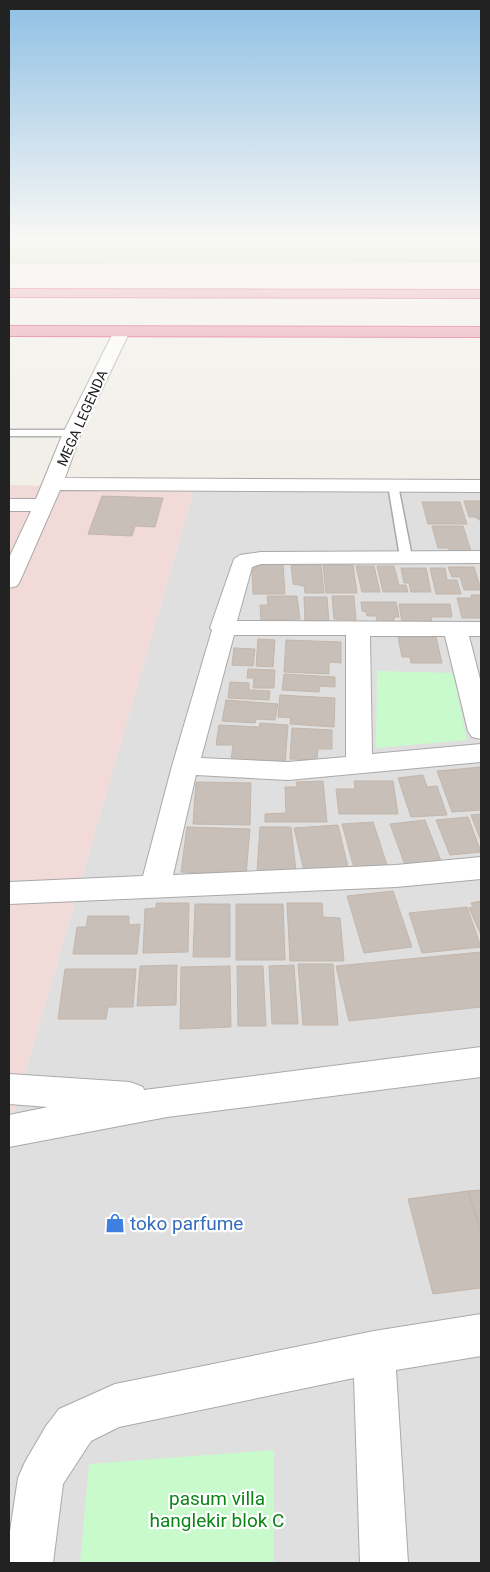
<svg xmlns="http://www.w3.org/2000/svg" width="490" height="1572" viewBox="0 0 490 1572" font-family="Roboto,sans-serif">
	<rect width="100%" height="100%" fill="#f2efe9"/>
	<!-- residential -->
	<polygon fill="#e0dfdf" points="194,489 481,490 481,1563 9,1563 9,1129"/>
	<!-- commercial -->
	<polygon fill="#f2dad9" points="9,485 194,489 9,1129"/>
	<!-- forest -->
	<polygon fill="#add19e" points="9,241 481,241 481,263 9,264"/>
	<!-- park -->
	<g fill="#c8facc">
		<polygon points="377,671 453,673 467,740 376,748"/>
		<polygon points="274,1450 274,1563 80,1563 89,1464"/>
	</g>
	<!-- building -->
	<g fill="#c7bfb8" stroke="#c4b6ab">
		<polygon points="102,496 163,498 155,527 135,526 132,536 88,534"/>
		<polygon points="464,501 481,501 481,521 475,517 469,517"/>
		<polygon points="422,502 460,502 467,524 428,524"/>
		<polygon points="432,526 463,526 471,551 449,551 448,548 438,548"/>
		<polygon points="259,564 283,564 285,594 253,594 252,570"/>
		<polygon points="291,565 321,565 324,593 305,593 304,586 293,584"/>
		<polygon points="323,565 353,565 357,593 326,593"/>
		<polygon points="356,566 374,566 380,592 362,592"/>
		<polygon points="377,566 394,566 399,585 406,585 408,592 383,592"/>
		<polygon points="448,567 474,567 481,590 464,590 460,577 452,577"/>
		<polygon points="401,568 426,568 431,592 411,592 409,583 404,583"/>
		<polygon points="430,568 445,568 447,580 457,580 461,594 436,594"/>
		<polygon points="471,595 481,595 481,618 462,618 457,598 472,598"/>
		<polygon points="267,596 297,596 300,619 261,620 260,605 268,605"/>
		<polygon points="332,596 354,596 356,620 334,619"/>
		<polygon points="304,597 327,597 329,622 305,622"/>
		<polygon points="361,602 396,602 399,617 394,617 394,622 377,622 376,616 367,616 366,612 362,611"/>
		<polygon points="399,604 450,604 452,617 431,617 432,623 402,622"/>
		<polygon points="398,637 436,637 442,663 411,663 410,657 402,657"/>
		<polygon points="258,639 275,640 273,667 256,666"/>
		<polygon points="286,640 341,642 341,663 329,662 329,674 284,672"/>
		<polygon points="234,648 255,649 253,666 232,665"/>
		<polygon points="248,669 275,670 274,688 253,688 254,678 247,678"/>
		<polygon points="284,674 335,677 335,687 320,686 319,692 282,690"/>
		<polygon points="230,682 249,683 249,690 270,691 269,700 228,698"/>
		<polygon points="280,695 335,698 334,727 290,724 291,718 278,717"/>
		<polygon points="226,700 278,704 275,720 256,719 255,723 222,721"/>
		<polygon points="260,723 288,725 285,763 231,760 233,745 216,745 219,725 259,727"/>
		<polygon points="292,728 332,730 332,749 318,749 317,760 290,759"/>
		<polygon points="481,767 481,810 452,812 437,771"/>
		<polygon points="423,775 427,787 437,786 447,815 411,817 398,778"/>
		<polygon points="323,781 327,822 265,822 265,814 286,813 285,787 297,787 296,782"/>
		<polygon points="354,781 393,781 398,814 339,814 336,789 355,789"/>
		<polygon points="196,782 251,783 250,825 193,824"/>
		<polygon points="481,814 481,841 471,815"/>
		<polygon points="468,817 481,852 450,855 436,820"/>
		<polygon points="425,820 441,861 405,865 390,824"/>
		<polygon points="373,822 387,865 354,868 342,824"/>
		<polygon points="338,825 348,867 304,871 294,828"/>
		<polygon points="187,827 250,829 246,875 181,872"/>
		<polygon points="260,827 291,827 296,871 257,872"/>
		<polygon points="393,891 412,947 364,953 347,896"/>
		<polygon points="481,901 481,935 469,908 473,907 471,903"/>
		<polygon points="156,903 189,903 188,952 143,953 145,909 156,908"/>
		<polygon points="287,903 322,903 323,917 340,918 344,961 290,961"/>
		<polygon points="195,904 230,904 230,957 193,957"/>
		<polygon points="236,904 283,904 285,960 236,960"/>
		<polygon points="467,907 481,947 422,953 409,913"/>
		<polygon points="88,916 129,916 129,925 140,924 137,954 73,954 77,927 86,927"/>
		<polygon points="481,952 481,1007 349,1021 336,966"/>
		<polygon points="298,964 333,964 338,1025 303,1025"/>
		<polygon points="177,965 176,1005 137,1006 140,966"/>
		<polygon points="294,965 298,1024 272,1024 269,966"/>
		<polygon points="230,966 231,1027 180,1029 181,967"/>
		<polygon points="237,966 263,966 266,1026 238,1026"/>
		<polygon points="65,969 136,969 133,1007 108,1007 106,1019 58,1019"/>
		<polygon points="481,1190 481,1233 468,1191"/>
		<polygon points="468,1191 481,1233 481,1288 433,1294 408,1199"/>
	</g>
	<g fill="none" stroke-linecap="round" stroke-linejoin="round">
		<defs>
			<g id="lane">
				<polygon points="9,430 72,430 77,433 72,436 9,436"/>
				<polygon points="393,482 398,485 412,557 406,561 400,557 388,485"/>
			</g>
			<g id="street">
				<polygon points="122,326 130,331 81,433 65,478 481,480 481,492 60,490 20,581 17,586 9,588 9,558 31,511 9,511 9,499 36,499 63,433 114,331"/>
				<path d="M481,551V563L261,564L252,567L237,621L481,622V636H469L481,683V739L472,737L468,731L445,636H370L372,754L481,744V762L288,780L196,775L173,875L396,865L481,857V879L396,887L9,904V882L143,876L172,766L212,630L210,628L234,559L240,555L261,552ZM234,635H346V757L288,762L201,758Z"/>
				<polygon points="481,1047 481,1077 167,1117 9,1147 9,1115 48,1107 9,1104 9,1074 130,1082 143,1087 144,1090"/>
				<polygon points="481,1314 481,1356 396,1370 408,1563 360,1563 354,1378 119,1427 91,1441 63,1484 53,1563 9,1563 9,1538 18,1478 25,1462 46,1426 59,1409 115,1384 374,1331"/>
			</g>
			<g id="highway">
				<polygon points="9,289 481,290 481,298 9,297"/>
				<polygon points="9,326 481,327 481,337 9,336"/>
			</g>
		</defs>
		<!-- lane casing -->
		<use href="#lane" stroke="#a9a9a9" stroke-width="3"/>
		<!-- street casing -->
		<use href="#street" stroke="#a9a9a9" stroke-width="2"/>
		<!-- highway casing -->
		<use href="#highway" stroke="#dc2a67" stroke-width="2"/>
		<!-- lane -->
		<use href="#lane" fill="#fff" fill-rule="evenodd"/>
		<!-- street -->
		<use href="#street" fill="#fff" fill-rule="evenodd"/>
		<!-- highway -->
		<use href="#highway" fill="#e892a2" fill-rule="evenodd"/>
	</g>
	<!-- sky -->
	<linearGradient id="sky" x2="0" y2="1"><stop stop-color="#8fc0e4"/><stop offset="0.52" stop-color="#f9f8f5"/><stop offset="1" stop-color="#f9f8f5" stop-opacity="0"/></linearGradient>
	<rect width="490" height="461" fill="url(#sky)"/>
	<!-- icons -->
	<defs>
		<symbol id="shop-bare" viewBox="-9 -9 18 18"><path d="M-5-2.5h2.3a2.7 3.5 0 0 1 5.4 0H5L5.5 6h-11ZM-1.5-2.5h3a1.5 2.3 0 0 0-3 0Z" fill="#3f7fe0" stroke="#fff" stroke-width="2.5" paint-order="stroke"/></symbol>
	</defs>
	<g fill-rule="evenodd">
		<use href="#shop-bare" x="101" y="1209" width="28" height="28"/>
	</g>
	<g text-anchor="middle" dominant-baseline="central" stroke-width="4.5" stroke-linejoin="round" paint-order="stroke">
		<!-- far-street labels -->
		<g font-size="14" fill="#222" stroke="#fff">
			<text transform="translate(82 418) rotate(-66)">MEGA LEGENDA</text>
		</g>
		<!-- near-shop labels -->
		<g font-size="19" fill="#366cbe" stroke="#fff" text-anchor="start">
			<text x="130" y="1223">toko parfume</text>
		</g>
		<!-- near-park labels -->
		<g font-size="19" fill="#0c8416" stroke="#fff">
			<text x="217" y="1498">pasum villa<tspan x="217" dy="22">hanglekir blok C</tspan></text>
		</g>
	</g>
	<!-- border -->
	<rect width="490" height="1572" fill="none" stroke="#222222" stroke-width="20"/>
</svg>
